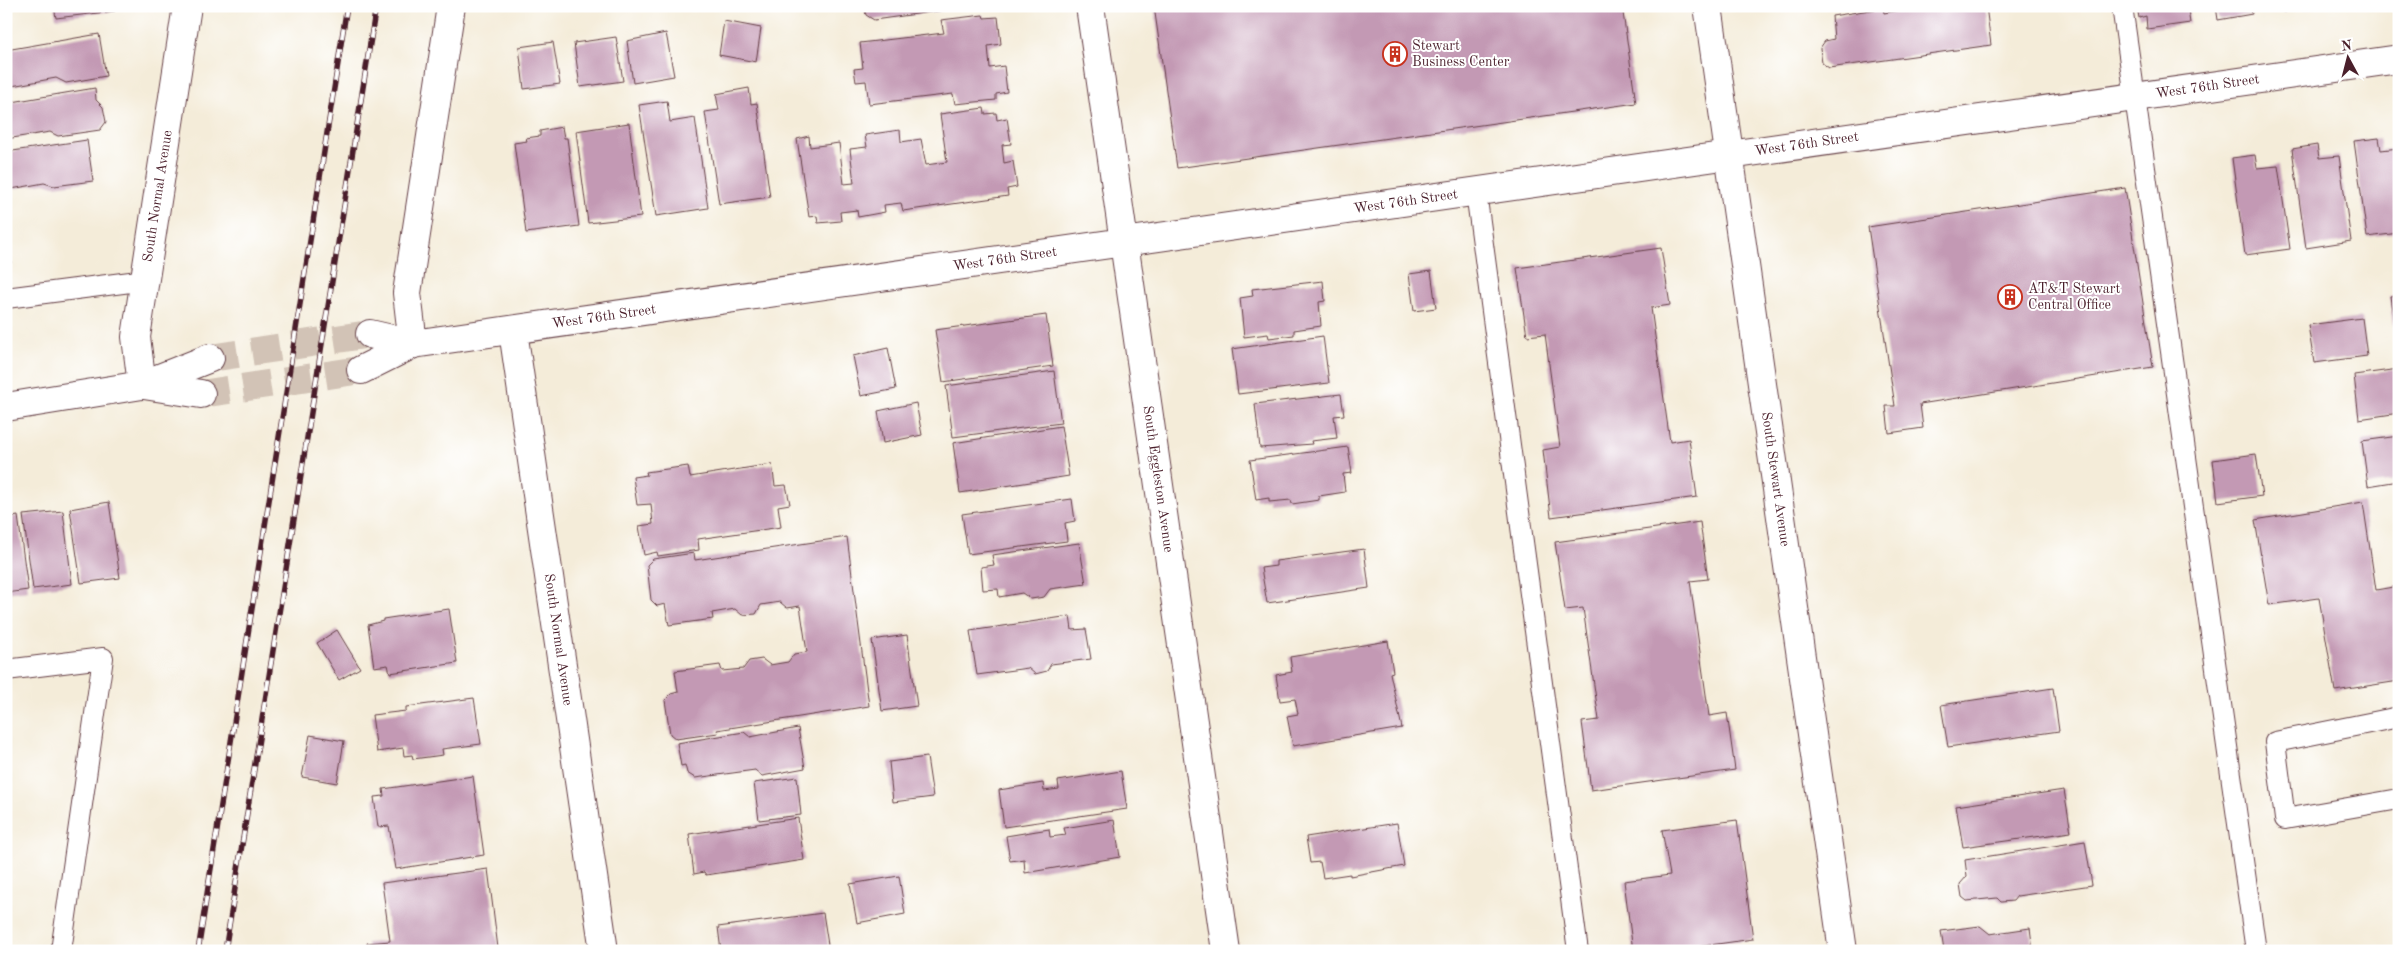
<svg xmlns="http://www.w3.org/2000/svg" width="2405" height="957" viewBox="0 0 2405 957" font-family="'Old Standard TT',serif">
	<rect width="100%" height="100%" fill="#fff"/>
	<filter id="ink" filterUnits="userSpaceOnUse"><feTurbulence type="fractalNoise" baseFrequency=".02" numOctaves="2"/><feDisplacementMap in="SourceGraphic" scale="10" xChannelSelector="R" yChannelSelector="G"/><feConvolveMatrix kernelMatrix="1 2 1 2 8 2 1 2 1" color-interpolation-filters="sRGB"/></filter>
	<filter id="wash" filterUnits="userSpaceOnUse"><feTurbulence type="fractalNoise" baseFrequency=".0096" numOctaves="4" result="noise"/><feDisplacementMap in="SourceGraphic" scale="20" xChannelSelector="R" yChannelSelector="G"/><feGaussianBlur stdDeviation="1.12" result="paint"/><feColorMatrix in="noise" values="0 0 0 0 0 0 0 0 0 0 0 0 0 0 0 0 0 1.4 0 .05"/><feComposite in="paint" operator="in"/></filter>
	<g filter="url(#wash)">
		<rect width="100%" height="100%" fill="#f4ecd9"/>
		<g id="blocks">
			<!-- building -->
			<g fill="#c399b4">
				<polygon points="54,6 114,6 115,11 56,18"/>
				<polygon points="864,6 967,6 967,7 874,20 866,15"/>
				<polygon points="1154,6 1622,6 1636,103 1177,168"/>
				<polygon points="1899,6 1986,6 1991,45 1829,68 1822,63 1820,48 1825,41 1834,39 1832,16 1883,8 1884,13 1900,10"/>
				<polygon points="2137,6 2194,6 2194,9 2188,10 2190,23 2147,29 2146,16 2139,18"/>
				<polygon points="2216,6 2250,6 2252,14 2218,20"/>
				<polygon points="2282,6 2317,6 2317,7 2283,12"/>
				<polygon points="983,15 984,18 998,17 1001,44 988,46 990,68 1004,66 1007,92 996,94 996,100 955,104 953,94 869,104 866,81 856,82 854,69 863,68 860,43 944,33 941,20"/>
				<polygon points="724,21 761,28 756,62 719,55"/>
				<polygon points="666,33 674,76 633,83 627,41"/>
				<polygon points="99,34 106,76 66,83 56,78 6,87 6,50"/>
				<polygon points="616,37 623,81 580,87 574,43"/>
				<polygon points="553,42 560,84 524,89 519,47"/>
				<polygon points="95,88 96,100 103,107 106,122 100,130 58,136 50,132 6,139 6,103"/>
				<polygon points="749,88 751,104 757,103 770,197 719,204 705,112 719,110 716,94"/>
				<polygon points="667,101 670,122 695,118 708,208 656,216 639,105"/>
				<polygon points="984,108 985,114 996,113 997,120 1007,118 1011,144 1002,145 1004,163 1013,161 1017,187 1007,189 1008,196 903,211 901,203 884,205 885,212 858,217 857,210 840,212 841,221 818,223 817,216 809,217 797,139 809,136 810,147 839,143 844,184 854,183 850,149 867,147 865,135 900,130 901,142 921,139 926,165 947,162 940,114"/>
				<polygon points="629,123 641,217 588,223 576,131"/>
				<polygon points="562,127 564,138 567,138 579,226 526,233 514,143 527,141 526,138 540,136 540,131"/>
				<polygon points="2379,138 2381,150 2399,148 2399,233 2367,237 2354,141"/>
				<polygon points="87,140 93,181 54,186 44,183 6,190 6,152"/>
				<polygon points="2317,145 2319,158 2339,156 2351,241 2306,248 2292,149"/>
				<polygon points="2255,155 2257,168 2278,166 2290,249 2245,255 2232,158"/>
				<polygon points="2125,188 2153,367 1920,404 1923,428 1889,433 1886,406 1895,406 1868,227"/>
				<polygon points="6,235 11,263 6,263"/>
				<polygon points="1661,248 1670,305 1651,308 1670,442 1689,439 1697,497 1551,517 1543,450 1560,447 1545,334 1527,336 1517,268"/>
				<polygon points="1431,271 1436,308 1414,311 1409,274"/>
				<polygon points="1323,281 1325,301 1319,302 1321,326 1294,330 1294,335 1269,338 1268,334 1244,337 1240,298 1253,296 1252,289"/>
				<polygon points="2399,295 2399,332 2395,332 2390,296"/>
				<polygon points="1046,315 1053,366 943,382 935,330"/>
				<polygon points="2362,318 2367,356 2314,363 2308,325"/>
				<polygon points="1323,336 1329,383 1238,394 1232,349"/>
				<polygon points="888,348 896,389 861,396 853,356"/>
				<polygon points="2399,369 2399,413 2359,419 2354,375"/>
				<polygon points="1054,371 1061,423 953,437 946,386"/>
				<polygon points="1341,394 1344,415 1334,416 1337,438 1311,441 1312,444 1260,448 1255,404"/>
				<polygon points="916,403 922,435 883,443 878,411"/>
				<polygon points="1061,426 1069,476 960,493 953,443"/>
				<polygon points="2399,436 2399,481 2368,486 2362,441"/>
				<polygon points="1348,447 1352,473 1343,474 1345,492 1319,496 1319,500 1292,504 1291,500 1269,502 1269,498 1256,500 1250,460"/>
				<polygon points="2256,454 2262,496 2218,502 2213,460"/>
				<polygon points="772,464 775,486 786,485 790,504 778,506 781,527 698,539 699,550 658,556 657,552 644,555 639,526 653,524 651,504 637,505 633,477 647,475 646,472 688,466 690,477"/>
				<polygon points="1072,499 1075,521 1065,523 1067,541 968,554 962,514"/>
				<polygon points="109,502 120,578 81,583 70,509"/>
				<polygon points="2363,502 2376,590 2399,586 2399,681 2335,691 2319,598 2269,605 2255,520"/>
				<polygon points="63,511 72,584 33,589 23,515"/>
				<polygon points="18,516 28,590 6,593 6,518"/>
				<polygon points="1700,522 1708,579 1690,581 1709,716 1727,713 1735,770 1591,790 1582,722 1599,720 1583,608 1565,610 1555,542"/>
				<polygon points="847,537 869,706 717,730 718,733 676,739 670,734 665,700 671,694 678,692 675,671 720,665 722,671 743,669 749,661 762,659 770,665 788,662 794,654 807,652 800,606 787,608 780,602 761,605 756,614 742,615 735,609 712,613 713,619 669,625 665,604 657,606 651,600 647,565 653,559 694,553 695,560"/>
				<polygon points="1079,543 1086,584 1050,589 1044,597 1031,599 1022,593 999,597 998,589 983,590 981,567 994,565 992,555"/>
				<polygon points="1364,549 1369,588 1267,603 1261,568 1276,566 1276,561"/>
				<polygon points="449,609 457,663 390,673 388,665 374,667 368,625 383,621 383,619"/>
				<polygon points="1070,616 1072,630 1086,629 1091,659 1051,664 1047,671 1035,674 1028,668 977,675 970,631"/>
				<polygon points="337,630 360,668 339,680 317,643"/>
				<polygon points="907,635 917,706 882,711 872,640"/>
				<polygon points="1388,641 1393,672 1390,673 1402,728 1293,746 1287,716 1298,714 1295,699 1280,701 1276,675 1292,672 1290,657"/>
				<polygon points="2053,688 2059,731 1948,747 1941,705"/>
				<polygon points="474,698 481,744 442,749 443,755 413,759 412,755 404,756 403,748 377,752 372,715 406,711 406,707"/>
				<polygon points="798,728 805,768 762,776 755,770 695,778 687,773 685,765 681,766 677,743 744,732 750,737"/>
				<polygon points="310,735 344,741 337,783 302,777"/>
				<polygon points="927,757 933,797 893,802 889,762"/>
				<polygon points="1121,771 1127,809 1004,827 999,790 1043,783 1044,791 1059,789 1058,781"/>
				<polygon points="473,776 484,855 396,869 389,826 378,827 374,797 384,796 383,789"/>
				<polygon points="797,777 801,815 759,820 754,783"/>
				<polygon points="2064,790 2071,832 1963,847 1956,806"/>
				<polygon points="798,818 804,860 706,875 704,872 694,874 689,834"/>
				<polygon points="1114,820 1120,857 1025,873 1024,859 1010,861 1006,836 1049,829 1050,837 1066,835 1064,828"/>
				<polygon points="1737,820 1753,939 1667,951 1633,951 1624,881 1670,875 1662,830"/>
				<polygon points="1397,823 1404,866 1350,876 1350,874 1323,878 1320,862 1310,863 1306,837"/>
				<polygon points="2085,841 2092,885 2017,896 2013,901 2001,902 1997,898 1967,901 1962,897 1960,884 1967,876 1965,860"/>
				<polygon points="488,869 498,948 476,951 368,951 367,943 390,941 382,883"/>
				<polygon points="899,876 905,914 857,923 850,884"/>
				<polygon points="823,913 829,951 721,951 718,927"/>
				<polygon points="1980,926 1990,934 2030,928 2033,951 1944,951 1941,931"/>
				<polygon points="2399,947 2399,951 2381,951 2381,950"/>
			</g>
		</g>
	</g>
	<g filter="url(#ink)">
		<use href="#blocks" fill-opacity="0" stroke="#643e45" stroke-width="1"/>
		<g fill="none" stroke-linecap="round" stroke-linejoin="round">
			<!-- secondary-tunnel -->
			<g stroke="#d2c3b6" stroke-width="28" stroke-dasharray="28 14" stroke-linecap="butt">
				<polyline points="210,358 370,334"/>
				<polyline points="201,394 361,370"/>
			</g>
			<defs>
				<g id="lane">
					<polyline points="2122,6 2256,951"/>
					<polyline points="1476,192 1578,951"/>
					<polyline points="6,298 146,280"/>
					<polyline points="6,670 103,658 61,951"/>
					<polyline points="2399,717 2275,742 2285,819 2399,799"/>
				</g>
				<g id="street">
					<path id="s1" d="M1090,6L1226,951"/>
					<path id="s2" d="M1708,6L1843,951"/>
					<path id="s3" d="M513,331L604,951"/>
					<polyline points="413,344 407,293 451,6"/>
					<path id="s4" d="M142,385L136,337L187,6"/>
				</g>
				<g id="secondary">
					<polyline points="370,334 413,344"/>
					<path id="s5" d="M361,370L413,344L2399,59"/>
					<polyline points="144,385 201,394"/>
					<polyline points="6,407 142,385 210,358"/>
				</g>
			</defs>
			<!-- lane casing -->
			<use href="#lane" stroke="#643e45" stroke-width="22"/>
			<!-- street casing -->
			<use href="#street" stroke="#643e45" stroke-width="30"/>
			<!-- secondary casing -->
			<use href="#secondary" stroke="#643e45" stroke-width="30"/>
			<!-- lane -->
			<use href="#lane" stroke="#fff" stroke-width="20"/>
			<!-- street -->
			<use href="#street" stroke="#fff" stroke-width="28"/>
			<!-- secondary -->
			<use href="#secondary" stroke="#fff" stroke-width="28"/>
			<defs>
				<g id="rail">
					<polyline points="198,951 347,6"/>
					<polyline points="225,951 376,6"/>
				</g>
			</defs>
			<!-- rail casing -->
			<use href="#rail" stroke="#4a1f2b" stroke-width="5.5"/>
			<!-- rail -->
			<use href="#rail" stroke="#fff" stroke-width="4" stroke-dasharray="11" stroke-linecap="butt"/>
		</g>
	</g>
	<!-- icons -->
	<defs>
		<symbol id="building-ring" viewBox="-11 -11 22 22"><circle r="9.5" fill="#fff" stroke="#c8321e" stroke-width="1.5"/><path d="M-4-6H4V6H1V3H-1V6H-4ZM-2.5-4.3h1.7v1.8h-1.7ZM.8-4.3h1.7v1.8H.8ZM-2.5-1h1.7V.8h-1.7ZM.8-1h1.7V.8H.8Z" fill="#c8321e"/></symbol>
	</defs>
	<g fill-rule="evenodd">
		<use href="#building-ring" x="1381" y="40" width="28" height="28"/>
		<use href="#building-ring" x="1996" y="283" width="28" height="28"/>
	</g>
	<g text-anchor="middle" dominant-baseline="central" stroke-width="4" stroke-linejoin="round" paint-order="stroke">
		<!-- poi labels -->
		<g font-size="14" fill="#4a1f2b" stroke="#fff" text-anchor="start">
			<text x="1412" y="46">Stewart<tspan x="1412" dy="16">Business Center</tspan></text>
			<text x="2028" y="289">AT&amp;T Stewart<tspan x="2028" dy="16">Central Office</tspan></text>
		</g>
		<!-- street labels -->
		<g font-size="14" fill="#4a1f2b" stroke="#fff">
			<text stroke="none"><textPath href="#s5" startOffset="1871">West 76th Street</textPath></text>
			<text stroke="none"><textPath href="#s5" startOffset="1466">West 76th Street</textPath></text>
			<text stroke="none"><textPath href="#s4" startOffset="191">South Normal Avenue</textPath></text>
			<text stroke="none"><textPath href="#s5" startOffset="1061">West 76th Street</textPath></text>
			<text stroke="none"><textPath href="#s5" startOffset="656">West 76th Street</textPath></text>
			<text stroke="none"><textPath href="#s5" startOffset="251">West 76th Street</textPath></text>
			<text stroke="none"><textPath href="#s1" startOffset="478">South Eggleston Avenue</textPath></text>
			<text stroke="none"><textPath href="#s2" startOffset="478">South Stewart Avenue</textPath></text>
			<text stroke="none"><textPath href="#s3" startOffset="312">South Normal Avenue</textPath></text>
		</g>
	</g>
	<!-- margin -->
	<rect width="2405" height="957" fill="none" stroke="#fff" stroke-width="25"/>
	<!-- north arrow -->
	<g transform="translate(2348 58) rotate(353)" stroke="#ffffff" stroke-width="4" paint-order="stroke">
	<path d="M0-4L9 19L0 12L-9 19Z" fill="#4a1f2b"/>
	<text y="-8" font-size="14" font-weight="bold" text-anchor="middle" fill="#4a1f2b">N</text>
	</g>
</svg>
